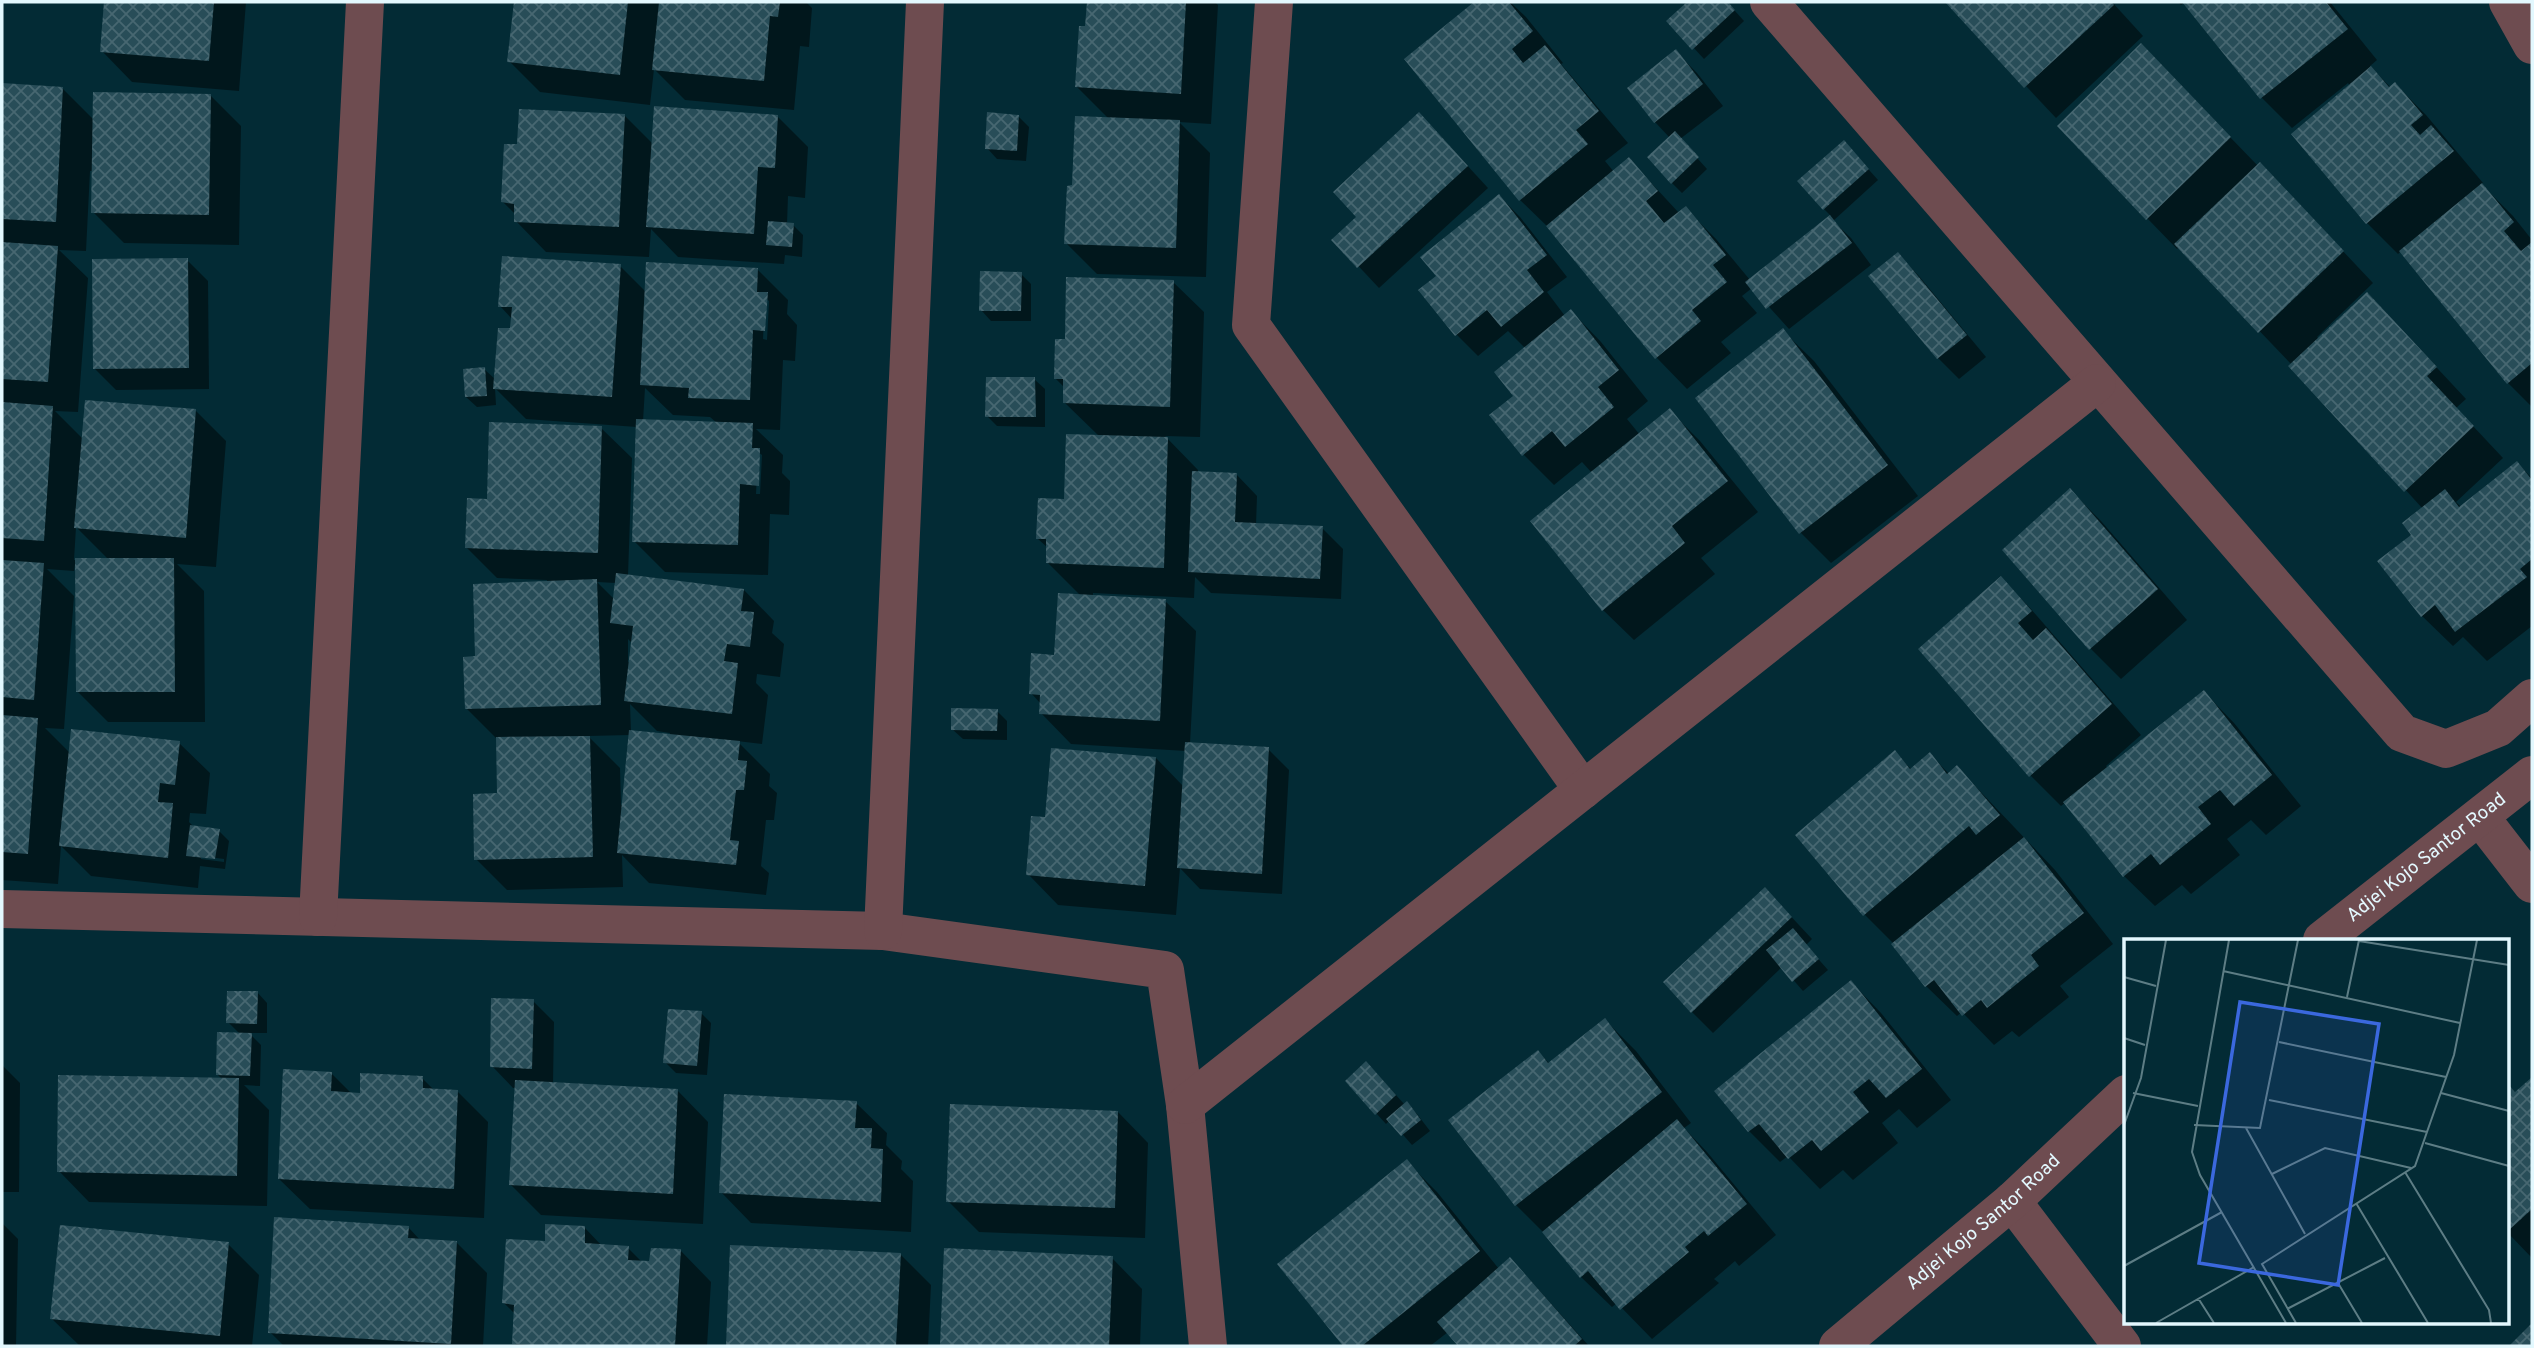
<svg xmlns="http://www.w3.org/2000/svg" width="2534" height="1348" viewBox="0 0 2534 1348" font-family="Overpass,sans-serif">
	<defs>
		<pattern id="building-cross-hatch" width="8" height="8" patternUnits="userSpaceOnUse" patternTransform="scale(1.75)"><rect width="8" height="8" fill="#284d58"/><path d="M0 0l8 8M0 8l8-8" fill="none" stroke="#476771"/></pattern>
	</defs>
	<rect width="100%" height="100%" fill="#032b35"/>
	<!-- shadow -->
	<g fill="#0007" fill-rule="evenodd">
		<polygon points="106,2 246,2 239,91 132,82 102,51"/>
		<polygon points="516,2 806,2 812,8 809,47 800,46 794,110 685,100 654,69 650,105 540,92 509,61"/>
		<polygon points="1088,2 1215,2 1218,5 1211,124 1179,122 1210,153 1206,277 1097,274 1066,243 1074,187 1110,120 1077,87 1087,28"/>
		<polygon points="1477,2 1510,2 1526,17 1563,63 1561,64 1628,143 1605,161 1614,172 1629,159 1679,213 1685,208 1716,239 1750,280 1831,216 1824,209 1854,153 1878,180 1833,221 1851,238 1871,265 1789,329 1752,288 1742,296 1757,313 1721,342 1731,353 1687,389 1657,358 1551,230 1520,200 1407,60"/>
		<polygon points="1690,2 1727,2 1744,21 1704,59 1669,21"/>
		<polygon points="1947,2 2112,2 2143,36 2056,118"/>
		<polygon points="2178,2 2330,2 2377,60 2370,66 2391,88 2395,84 2426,115 2483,183 2481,184 2513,216 2532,240 2532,407 2508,383 2401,251 2398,254 2367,223 2293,134 2350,86 2348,83 2292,128 2262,98 2185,2 2181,5"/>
		<polygon points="1676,52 1697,73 1723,106 1680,139 1707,169 1682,193 1672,183 1670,138 1655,122"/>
		<polygon points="2171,76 2258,166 2290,195 2373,283 2317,337 2319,339 2397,325 2466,399 2456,408 2503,458 2456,502 2461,507 2517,463 2532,478 2532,626 2487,661 2463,637 2453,646 2422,616 2414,535 2423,509 2292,365 2179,247 2177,249 2147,218"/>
		<path d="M2,85L62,88L94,120L210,95L241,126L239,245L124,243L93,212L94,171H90L86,251L59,250L88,278L78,412L55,411L83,439L195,410L226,441L216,567L177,564L204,591L205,722H108L77,691V564H75L74,571L47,569L74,596L64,729L45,728L70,753L179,743L210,773L206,814L190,813L189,822L195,828L219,831L229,841L225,869L200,866L198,888L91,876L61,846L58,884L2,880ZM76,527L109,560H74ZM201,856L224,859V862L201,859Z"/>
		<polygon points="625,116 653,144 777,116 808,147 805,198 788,196 787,224 793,225 803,235 802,257 785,255 784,264 678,257 651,229 649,257 546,252 516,221 516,215 503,202 519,146"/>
		<polygon points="1018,116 1029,127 1026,161 997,159 987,148"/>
		<polygon points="1440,136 1488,188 1379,288 1334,240"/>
		<polygon points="1499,196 1520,217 1567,277 1547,292 1565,316 1571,311 1601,342 1648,401 1627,419 1640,435 1670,411 1700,441 1758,512 1701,558 1715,574 1634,640 1603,610 1592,473 1582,462 1554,485 1523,454 1516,396 1525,348 1508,331 1478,356 1457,335 1421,290 1438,276"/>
		<polygon points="1897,254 1918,275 1986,357 1959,379 1938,358 1870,276"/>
		<polygon points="187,260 208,281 209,389 116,390 95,369"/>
		<path d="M620,266L646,292L757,269L788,300L787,314L797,325L795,361L783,360L780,430L756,429L783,455L782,473L790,481L789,515L770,514L768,575L665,572L634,541L637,427L526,419L495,388L496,405L477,407L466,397L484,369L496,380L512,330V319L500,306ZM765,298L769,301L767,340L763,339ZM645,388L673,415L710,417L717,423L643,421ZM758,452L762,455L760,494H756Z"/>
		<polygon points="1021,274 1031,284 1031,321 991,321 981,310"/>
		<polygon points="1173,282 1204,312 1200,437 1165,436 1198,470 1198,473 1236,474 1257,496 1256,525 1322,528 1343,549 1341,599 1211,593 1195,577 1194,598 1093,593 1093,597 1165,601 1196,631 1190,744 1268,749 1289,770 1282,894 1200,889 1180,868 1176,915 1058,905 1028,874 1046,819 1156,758 1184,787 1186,751 1071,744 1041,713 1041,704 1031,693 1056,656 1081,596 1047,562 1048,548 1038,539 1065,501 1099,436 1065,403 1065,388 1055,378 1066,341"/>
		<polygon points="1783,331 1814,361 1918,496 1831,563 1801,533 1697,398"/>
		<polygon points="1034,379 1045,389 1045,427 997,426 987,416"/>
		<path d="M601,428L632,458L628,576L744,590L774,621L772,633L784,644L780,677L757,674L756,683L768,695L762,744L737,741L770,774L769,786L777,793L774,820H766L761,866L769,873L766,895L649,883L622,855L623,887L507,890L476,859L499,795L497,739L466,708L477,658L547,583V580L497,578L466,547L488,501ZM597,582L616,583L614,599ZM628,639L633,644L631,663L628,662ZM630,704L657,731L670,733V736L631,732ZM630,735L623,805H621L620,768L588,736Z"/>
		<polygon points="2070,490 2101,521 2187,620 2121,679 2091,649 2004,550"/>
		<polygon points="2001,578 2031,609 2141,735 2106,766 2108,769 2204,692 2234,723 2301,806 2266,835 2251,820 2227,839 2240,855 2191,894 2182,885 2155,906 2124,876 2066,802 2061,806 2031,776 1921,649"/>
		<polygon points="997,711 1007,721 1007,740 963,739 952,729"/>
		<polygon points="1895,753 1912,770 1930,754 1949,774 1957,767 2055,870 2113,944 2060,986 2069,997 2019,1037 2012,1031 1994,1045 1962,1012 1957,1016 1926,986 1894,944 1865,915"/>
		<polygon points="1785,910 1812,939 1806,945 1828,970 1803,991 1782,967 1713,1033 1692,1012"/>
		<polygon points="1851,982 1881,1013 1951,1100 1917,1128 1899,1109 1882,1123 1898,1143 1853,1180 1843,1170 1820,1189 1788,1156 1780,1162 1749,1131 1717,1091"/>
		<polygon points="257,992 267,1003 267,1033 249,1033 261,1045 260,1086 244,1085 269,1110 267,1206 89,1202 59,1171 222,1079 217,1074 240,1034 228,1022"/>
		<polygon points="533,1001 554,1022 553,1084 678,1091 708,1122 703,1224 541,1215 510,1184 516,1088 513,1088 492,1066"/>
		<polygon points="701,1013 711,1023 707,1075 676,1073 665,1062"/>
		<polygon points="1605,1020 1636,1051 1691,1123 1684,1128 1707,1152 1776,1235 1739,1266 1735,1261 1714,1279 1719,1283 1652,1339 1617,1303 1612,1307 1581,1277 1546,1235 1516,1205 1538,1052 1550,1064"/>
		<polygon points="2,1065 20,1083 19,1192 2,1192"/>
		<polygon points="1376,1073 1405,1105 1406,1104 1417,1114 1430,1131 1412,1145 1390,1120 1386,1124 1376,1113"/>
		<polygon points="332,1074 352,1094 361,1095 422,1078 434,1090 457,1091 488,1122 484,1218 310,1209 279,1179"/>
		<polygon points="2531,1080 2532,1082 2532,1258 2508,1233 2508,1085 2516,1093"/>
		<polygon points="856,1103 887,1133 886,1145 902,1161 901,1169 913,1181 911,1232 751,1223 721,1192"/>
		<polygon points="1118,1112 1148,1143 1145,1238 979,1232 948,1201"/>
		<polygon points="1407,1162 1437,1192 1499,1269 1530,1280 1589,1346 1460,1346 1448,1332 1430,1346 1345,1346 1280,1264"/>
		<polygon points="2,1223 18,1239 16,1346 2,1346"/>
		<polygon points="408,1227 421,1241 457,1243 487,1273 483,1346 284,1346 270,1332"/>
		<polygon points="585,1228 602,1246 628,1248 643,1263 651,1263 681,1251 711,1282 707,1346 517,1346 514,1343 516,1315 504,1303"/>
		<polygon points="228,1244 259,1275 252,1346 80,1346 52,1319"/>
		<polygon points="732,1247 900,1254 931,1285 928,1346 727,1346"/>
		<polygon points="945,1250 1112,1258 1142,1289 1140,1346 942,1346"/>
	</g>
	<!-- building -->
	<g fill="url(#building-cross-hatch)">
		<polygon points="104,2 214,2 209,61 100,52"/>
		<polygon points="514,2 628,2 620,75 507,62"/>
		<polygon points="659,2 780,2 778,17 770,16 764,81 652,70"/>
		<polygon points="1087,2 1186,2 1181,94 1075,87 1079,26 1085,26"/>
		<polygon points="1474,2 1509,2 1533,31 1512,49 1523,63 1545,45 1599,111 1576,130 1588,144 1519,201 1404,59"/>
		<polygon points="1687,2 1728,2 1735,10 1692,50 1666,21"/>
		<polygon points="1945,2 2112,2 2114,5 2024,88"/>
		<polygon points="2182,2 2326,2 2348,29 2260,99"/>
		<polygon points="2141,43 2231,137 2146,220 2057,126"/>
		<polygon points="1676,49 1703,84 1654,123 1627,88"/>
		<polygon points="2371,66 2389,87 2395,82 2423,115 2411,125 2420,135 2431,125 2454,151 2366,224 2291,134"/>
		<polygon points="2,83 63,87 56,222 2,219"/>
		<polygon points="93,92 211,94 209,215 91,213"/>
		<polygon points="654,106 778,115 775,168 758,167 754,234 646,227"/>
		<polygon points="519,109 625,114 619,227 514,222 514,204 501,202 504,144 517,144"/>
		<polygon points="987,112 1019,115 1017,151 985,149"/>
		<polygon points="1419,112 1468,166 1357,268 1331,240 1356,217 1333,192"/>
		<polygon points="1075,116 1180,120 1176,248 1064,244 1067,186 1072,185"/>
		<polygon points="1675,131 1699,157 1671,184 1647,157"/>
		<polygon points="1844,140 1869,169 1823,210 1797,181"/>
		<polygon points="1629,157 1658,191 1646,201 1664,223 1686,206 1726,255 1713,265 1727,282 1692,310 1701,321 1655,359 1546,226"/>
		<polygon points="2260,162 2344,251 2258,333 2174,244"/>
		<polygon points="2482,183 2514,222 2504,231 2521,251 2532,242 2532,363 2507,384 2399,251"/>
		<polygon points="1499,194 1547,255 1527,270 1544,292 1501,327 1487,310 1455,336 1418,290 1436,276 1420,257"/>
		<polygon points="1830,215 1852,243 1766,309 1745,282"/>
		<polygon points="768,221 794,223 792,247 766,245"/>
		<polygon points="2,242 58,246 48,382 2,379"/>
		<polygon points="1898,252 1967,335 1937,359 1868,276"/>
		<polygon points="502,256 621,264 612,397 493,389 498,328 510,328 512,307 498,307"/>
		<polygon points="188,258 189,368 93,369 92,259"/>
		<polygon points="646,262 758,268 757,292 768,292 765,331 753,330 750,400 688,398 689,388 640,385"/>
		<polygon points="980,271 1022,272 1021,311 979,311"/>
		<polygon points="1066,277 1174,280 1170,407 1063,403 1063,379 1054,379 1055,339 1065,339"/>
		<polygon points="2367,292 2437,367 2427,376 2474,426 2404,492 2288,366"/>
		<polygon points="1571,309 1619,370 1598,387 1614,407 1565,447 1552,431 1522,456 1489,415 1513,396 1494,372"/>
		<polygon points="1783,328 1888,465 1799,534 1695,398"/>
		<polygon points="485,367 487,396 465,397 463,369"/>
		<polygon points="986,377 1035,377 1036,417 985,417"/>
		<polygon points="85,400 196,409 186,538 74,528"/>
		<polygon points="2,402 53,406 44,541 2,538"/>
		<polygon points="1670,408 1728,481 1672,526 1685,543 1602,611 1530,521"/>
		<polygon points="636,419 753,423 752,448 760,448 759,486 740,484 738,545 632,542"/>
		<polygon points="489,422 602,426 598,553 465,548 467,498 487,499"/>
		<polygon points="1066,434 1168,437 1164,568 1046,563 1046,539 1036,539 1038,498 1064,499"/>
		<polygon points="2517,461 2532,480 2532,559 2520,569 2527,577 2455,632 2435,605 2421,617 2377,561 2411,535 2402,523 2445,489 2459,507"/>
		<polygon points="1192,471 1237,473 1235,522 1323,526 1320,579 1188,572"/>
		<polygon points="2070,488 2158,589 2089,650 2002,550"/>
		<polygon points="75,558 174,558 175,692 76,692"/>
		<polygon points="2,560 44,563 34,700 2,697"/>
		<polygon points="616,573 744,589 741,611 754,612 750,647 727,644 724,661 738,663 732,714 624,701 633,626 610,623"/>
		<polygon points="2001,576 2032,611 2018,623 2033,640 2046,628 2112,704 2029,777 1918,649"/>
		<polygon points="597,579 601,705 465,709 463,657 475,656 473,584"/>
		<polygon points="1058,593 1166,599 1160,721 1039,714 1040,695 1029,694 1031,653 1054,655"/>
		<polygon points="2204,690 2272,775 2234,806 2220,790 2198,807 2211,824 2160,865 2151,854 2123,877 2063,802"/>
		<polygon points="951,708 998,709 997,731 951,730"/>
		<polygon points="2,715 38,718 28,854 2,852"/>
		<polygon points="71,729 180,741 175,785 160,783 158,802 173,803 168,858 59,846"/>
		<polygon points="629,730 740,741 738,760 747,761 744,790 736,790 730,840 739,841 736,865 617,853"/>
		<polygon points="590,736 593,857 474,860 473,794 497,793 496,737"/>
		<polygon points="1185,742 1269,747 1262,874 1177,868"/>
		<polygon points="1051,748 1156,757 1145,886 1026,875 1031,816 1045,817"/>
		<polygon points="1895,750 1910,769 1930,752 1947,774 1957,765 2000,815 1976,835 1969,826 1863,916 1795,835"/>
		<polygon points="190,825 220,829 215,859 186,856"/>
		<polygon points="2024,837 2084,913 2031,955 2039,966 1987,1008 1981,1000 1962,1016 1934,980 1925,987 1891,944"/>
		<polygon points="1765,887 1792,917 1691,1013 1663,982"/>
		<polygon points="1793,928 1819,959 1792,982 1766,950"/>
		<polygon points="1851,980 1922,1069 1886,1098 1869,1079 1853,1092 1869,1112 1821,1151 1812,1140 1788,1159 1759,1124 1748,1132 1714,1091"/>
		<polygon points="227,991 258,991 257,1024 226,1023"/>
		<polygon points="491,998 534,999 532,1069 490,1067"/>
		<polygon points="668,1009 702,1011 697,1066 663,1063"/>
		<polygon points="1605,1018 1662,1092 1515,1206 1448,1120 1538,1050 1548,1063"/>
		<polygon points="217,1032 252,1033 250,1076 216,1075"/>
		<polygon points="1366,1061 1396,1095 1375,1115 1345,1081"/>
		<polygon points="283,1069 332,1072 331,1091 360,1093 360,1073 423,1076 423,1088 458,1090 454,1189 278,1179"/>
		<polygon points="58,1075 239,1078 237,1176 57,1172"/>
		<polygon points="2531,1078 2532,1209 2508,1231 2508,1084 2515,1092"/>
		<polygon points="515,1080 678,1089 673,1194 509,1185"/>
		<polygon points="724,1094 857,1101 855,1128 872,1128 871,1148 883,1149 881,1202 719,1193"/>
		<polygon points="1407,1101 1421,1120 1401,1136 1386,1119"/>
		<polygon points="950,1104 1118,1111 1115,1208 946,1202"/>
		<polygon points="1677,1119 1747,1204 1708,1236 1704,1231 1685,1247 1689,1252 1620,1310 1588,1271 1580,1278 1542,1232"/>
		<polygon points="1407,1159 1480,1251 1362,1346 1343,1346 1277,1264"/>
		<polygon points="274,1217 409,1226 408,1238 457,1241 451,1344 268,1333"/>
		<polygon points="545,1224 585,1226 585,1243 629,1246 628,1260 649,1261 651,1248 681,1249 675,1346 552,1346 512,1344 514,1305 502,1303 506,1239 545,1241"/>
		<polygon points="60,1225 229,1242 220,1336 50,1319"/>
		<polygon points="730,1245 901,1253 896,1346 726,1346"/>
		<polygon points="944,1248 1113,1256 1109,1346 940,1346"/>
		<polygon points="1510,1257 1582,1339 1574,1346 1458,1346 1437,1322"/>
		<polygon points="2532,1323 2532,1346 2509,1346"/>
	</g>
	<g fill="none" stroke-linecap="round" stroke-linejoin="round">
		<!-- minor -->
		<g stroke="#6e4c50" stroke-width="38">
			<polyline points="1274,2 1251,325 1583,790"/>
			<polyline points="1769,2 2402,733 2446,749 2498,728 2532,698"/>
			<polyline points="2508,2 2532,45"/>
			<polyline points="2480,817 2532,884"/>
			<polyline points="2,909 883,931 1165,970 1185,1105 1208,1346"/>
			<polyline points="318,917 365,2"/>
			<polyline points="883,931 925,2"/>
			<path id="s1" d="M2322,940L2532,775"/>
			<polyline points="1185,1105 2097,383"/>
			<polyline points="2012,1201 2122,1346"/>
			<path id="s2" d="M1838,1346L2012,1201L2126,1094"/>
		</g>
	</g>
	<g text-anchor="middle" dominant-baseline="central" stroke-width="6" stroke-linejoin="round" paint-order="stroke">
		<!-- street labels -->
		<g font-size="19" fill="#e3f8fe" stroke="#042028">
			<text stroke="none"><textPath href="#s1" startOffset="133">Adjei Kojo Santor Road</textPath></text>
			<text stroke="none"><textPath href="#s2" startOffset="191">Adjei Kojo Santor Road</textPath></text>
		</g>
	</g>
	<!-- overview -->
	<g transform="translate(2124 939)">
		<rect width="385" height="385" fill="#032b35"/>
		<path fill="none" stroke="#5d7d85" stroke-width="2" d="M105,1L68,213L76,236L162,384M235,2L385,26M99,32L336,84M0,38L32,47M223,58L235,1M0,99L21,106M155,103L322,138M9,154L74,167M317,154L385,172M145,161L303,193M0,186L17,139L42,1M70,186L136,189L174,1M122,189L181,295M301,204L385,227M281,233L365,371L367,384M148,235L201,209L287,229M232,264L304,384M0,327L98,273M214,344L238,384M74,359L90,384M163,370L261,319M32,384L130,328M172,384L138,325L291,227L330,116L353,1"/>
		<path fill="#3b68de" fill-opacity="0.15" stroke="#3b68de" stroke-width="3.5" d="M116,63L255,85L214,346L75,324Z"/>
		<rect width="385" height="385" fill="none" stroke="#e3f8fe" stroke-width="3.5"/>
	</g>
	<!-- border -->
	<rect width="2534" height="1348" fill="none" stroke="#e3f8fe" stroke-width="7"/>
</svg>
